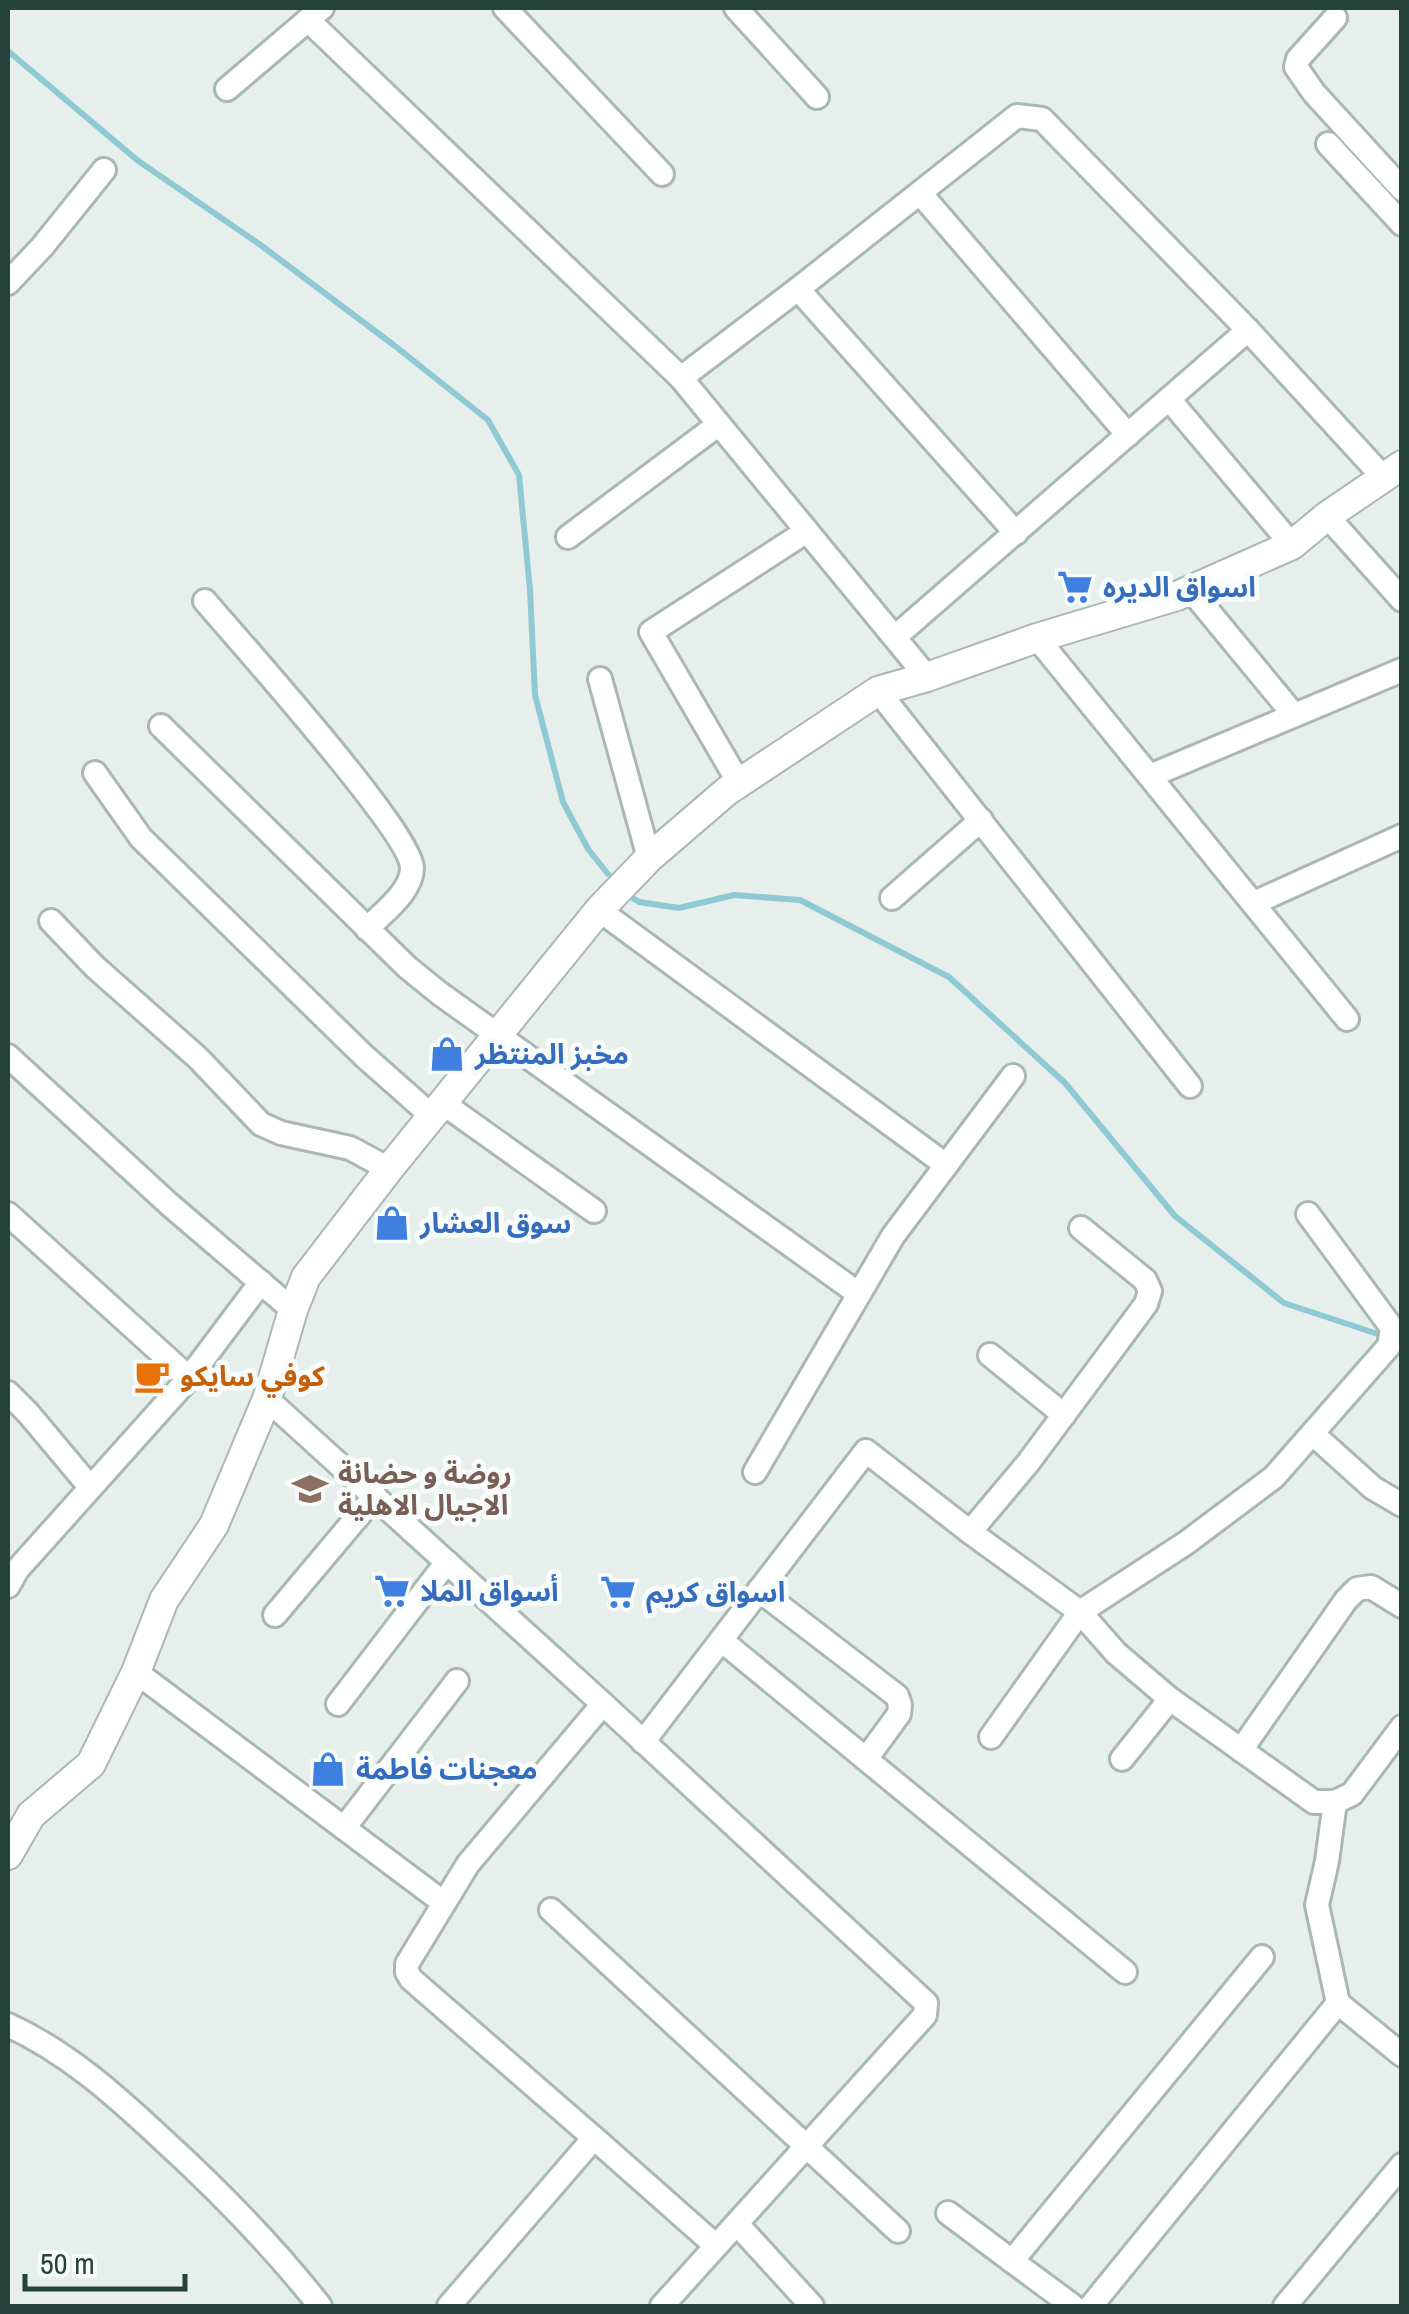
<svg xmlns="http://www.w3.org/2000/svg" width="1409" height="2314" viewBox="0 0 1409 2314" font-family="'Archivo Narrow','Noto Sans Arabic',sans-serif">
	<rect width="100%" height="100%" fill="#e6efeb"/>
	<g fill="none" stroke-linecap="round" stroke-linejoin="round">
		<!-- stream -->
		<g stroke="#8ec9d4" stroke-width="6">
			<polyline points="8,51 137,160 262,246 395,346 488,420 519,475 530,590 535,695 563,802 588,849 608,874"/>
			<polyline points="628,895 639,902 679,908 734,895 800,900 949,977 1065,1083 1175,1216 1284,1303 1402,1342"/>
		</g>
		<defs>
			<g id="minor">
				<polyline points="505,8 662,174"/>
				<polyline points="736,8 817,97"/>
				<polyline points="1335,18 1298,59 1296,67 1314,93 1402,189"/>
				<polyline points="308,20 681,378 927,677"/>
				<polyline points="227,89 322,8"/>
				<polyline points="1328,144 1402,224"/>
				<polyline points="920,193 1128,435"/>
				<polyline points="8,283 42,247 104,170"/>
				<polyline points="798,289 1016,533"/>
				<polyline points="681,378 798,289 1017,116 1042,119 1248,330 1383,477"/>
				<polyline points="1169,399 1292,545"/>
				<polyline points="1327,516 1402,600"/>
				<polyline points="568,537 719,424"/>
				<polyline points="1190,589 1294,715"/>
				<path d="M205,601C238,640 411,832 412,868C412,892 382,913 367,929"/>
				<polyline points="895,637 1248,330"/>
				<polyline points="1037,638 1347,1019"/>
				<polyline points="600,679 649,858"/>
				<polyline points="878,691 1190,1086"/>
				<polyline points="161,726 407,967 439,993 859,1294"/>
				<polyline points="95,773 141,838 364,1056 433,1117"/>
				<polyline points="1150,776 1402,670"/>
				<polyline points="739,783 651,632 807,531"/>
				<polyline points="892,898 981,820"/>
				<polyline points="1254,903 1402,836"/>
				<polyline points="599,910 946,1165"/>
				<polyline points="51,921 95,967 198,1058 261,1124 281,1133 350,1148 389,1169"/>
				<polyline points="8,1056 170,1205 293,1310"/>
				<polyline points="444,1104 594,1211"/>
				<polyline points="8,1214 189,1378"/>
				<polyline points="990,1355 1064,1415"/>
				<polyline points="8,1393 28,1413 90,1487"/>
				<polyline points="267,1399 603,1704 926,2003 925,2015 662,2306"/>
				<polyline points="1313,1434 1373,1488 1402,1505"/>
				<polyline points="755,1472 893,1236 1013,1076"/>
				<polyline points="970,1532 1028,1463 1146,1304 1150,1291 1145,1280 1081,1228"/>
				<polyline points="8,1586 17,1570 189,1378 261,1282"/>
				<polyline points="759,1590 897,1696 900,1705 899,1714 866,1759"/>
				<polyline points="275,1615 375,1496"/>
				<polyline points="721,1640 1125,1972"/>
				<polyline points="136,1672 444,1903"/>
				<polyline points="338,1704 447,1562"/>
				<polyline points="991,1737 1080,1612 1186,1543 1274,1477 1389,1346 1392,1328 1308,1214"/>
				<polyline points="643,1742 866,1451 970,1532 1080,1612 1116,1653 1170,1699 1314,1802 1335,1802 1352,1794 1402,1727"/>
				<polyline points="1241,1750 1346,1600 1357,1589 1371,1587 1402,1606"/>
				<polyline points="1122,1759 1170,1699"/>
				<polyline points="344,1828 457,1681"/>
				<polyline points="551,1910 898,2231"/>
				<polyline points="1338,2003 1402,2055"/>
				<path d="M8,2025C67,2052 115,2095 162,2139C219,2191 272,2245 320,2306"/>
				<polyline points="594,2138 411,1979 407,1972 407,1964 468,1864 603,1704"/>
				<polyline points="948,2213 1012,2261"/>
				<polyline points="737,2224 812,2306"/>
				<polyline points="449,2306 594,2138 715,2245"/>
				<polyline points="1073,2306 1012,2261 1262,1957"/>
				<polyline points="1091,2306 1338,2003 1317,1905 1327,1861 1335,1802"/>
				<polyline points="1285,2306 1402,2165"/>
			</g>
			<polyline id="tertiary" points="8,1855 31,1815 91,1764 136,1672 164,1600 214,1525 267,1399 293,1310 306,1277 389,1169 599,910 649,858 727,791 878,691 927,677 1037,638 1177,596 1292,545 1327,516 1402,465"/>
		</defs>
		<!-- minor casing -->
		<use href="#minor" stroke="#a8b8b2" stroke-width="28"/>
		<!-- tertiary casing -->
		<use href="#tertiary" stroke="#a8b8b2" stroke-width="32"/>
		<!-- minor -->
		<use href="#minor" stroke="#fff" stroke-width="22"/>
		<!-- tertiary -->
		<use href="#tertiary" stroke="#fff" stroke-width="28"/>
	</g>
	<!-- icons -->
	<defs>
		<symbol id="supermarket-bare" viewBox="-9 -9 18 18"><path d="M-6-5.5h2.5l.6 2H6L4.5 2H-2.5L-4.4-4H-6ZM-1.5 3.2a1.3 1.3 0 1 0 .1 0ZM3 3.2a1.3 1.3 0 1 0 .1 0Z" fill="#3f7fe0" stroke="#f7fbf9" stroke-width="2.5" paint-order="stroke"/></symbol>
		<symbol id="shop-bare" viewBox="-9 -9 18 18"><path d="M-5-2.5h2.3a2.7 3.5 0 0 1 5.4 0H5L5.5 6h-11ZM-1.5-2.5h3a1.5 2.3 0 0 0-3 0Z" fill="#3f7fe0" stroke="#f7fbf9" stroke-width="2.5" paint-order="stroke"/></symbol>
		<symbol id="cafe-bare" viewBox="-9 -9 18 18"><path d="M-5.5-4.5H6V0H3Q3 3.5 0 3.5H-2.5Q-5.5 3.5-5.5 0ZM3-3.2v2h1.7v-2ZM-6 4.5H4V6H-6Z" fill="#e8710a" stroke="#f7fbf9" stroke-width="2.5" paint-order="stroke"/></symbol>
		<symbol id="school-bare" viewBox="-9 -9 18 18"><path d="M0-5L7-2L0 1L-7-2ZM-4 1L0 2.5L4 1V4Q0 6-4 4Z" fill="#8d6e63" stroke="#f7fbf9" stroke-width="2.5" paint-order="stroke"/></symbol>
	</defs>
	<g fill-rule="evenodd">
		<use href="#supermarket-bare" x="1050" y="562" width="50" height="50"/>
		<use href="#shop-bare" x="422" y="1029" width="50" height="50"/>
		<use href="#shop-bare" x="367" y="1198" width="50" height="50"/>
		<use href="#cafe-bare" x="127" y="1351" width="50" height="50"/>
		<use href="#school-bare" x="285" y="1464" width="50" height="50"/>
		<use href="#supermarket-bare" x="367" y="1566" width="50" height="50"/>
		<use href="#supermarket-bare" x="593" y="1567" width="50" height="50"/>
		<use href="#shop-bare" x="303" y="1744" width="50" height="50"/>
	</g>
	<g text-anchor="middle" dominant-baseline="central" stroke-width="10" stroke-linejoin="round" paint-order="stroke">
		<!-- shop labels -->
		<g font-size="28" font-weight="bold" fill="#366cbe" stroke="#f7fbf9" text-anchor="start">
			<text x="1103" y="587">اسواق الديره</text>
			<text x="475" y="1054">مخبز المنتظر</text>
			<text x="420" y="1223">سوق العشار</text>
			<text x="420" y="1591">أسواق الملا</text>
			<text x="646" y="1592">اسواق كريم</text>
			<text x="356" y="1769">معجنات فاطمة</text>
		</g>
		<!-- food labels -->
		<g font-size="28" font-weight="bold" fill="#c56008" stroke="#f7fbf9" text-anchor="start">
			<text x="180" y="1376">كوفي سايكو</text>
		</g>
		<!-- education labels -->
		<g font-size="28" font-weight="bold" fill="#785e54" stroke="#f7fbf9" text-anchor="start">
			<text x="338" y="1473">روضة و حضانة<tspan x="338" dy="32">الاجيال الاهلية</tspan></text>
		</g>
	</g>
	<!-- border -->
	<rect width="1409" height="2314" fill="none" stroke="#24423a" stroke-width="20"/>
	<!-- scale -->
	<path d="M25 2274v15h160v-15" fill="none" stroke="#24423a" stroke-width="5"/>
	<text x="40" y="2274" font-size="30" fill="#24423a" stroke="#f7fbf9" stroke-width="8" paint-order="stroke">50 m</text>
</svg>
